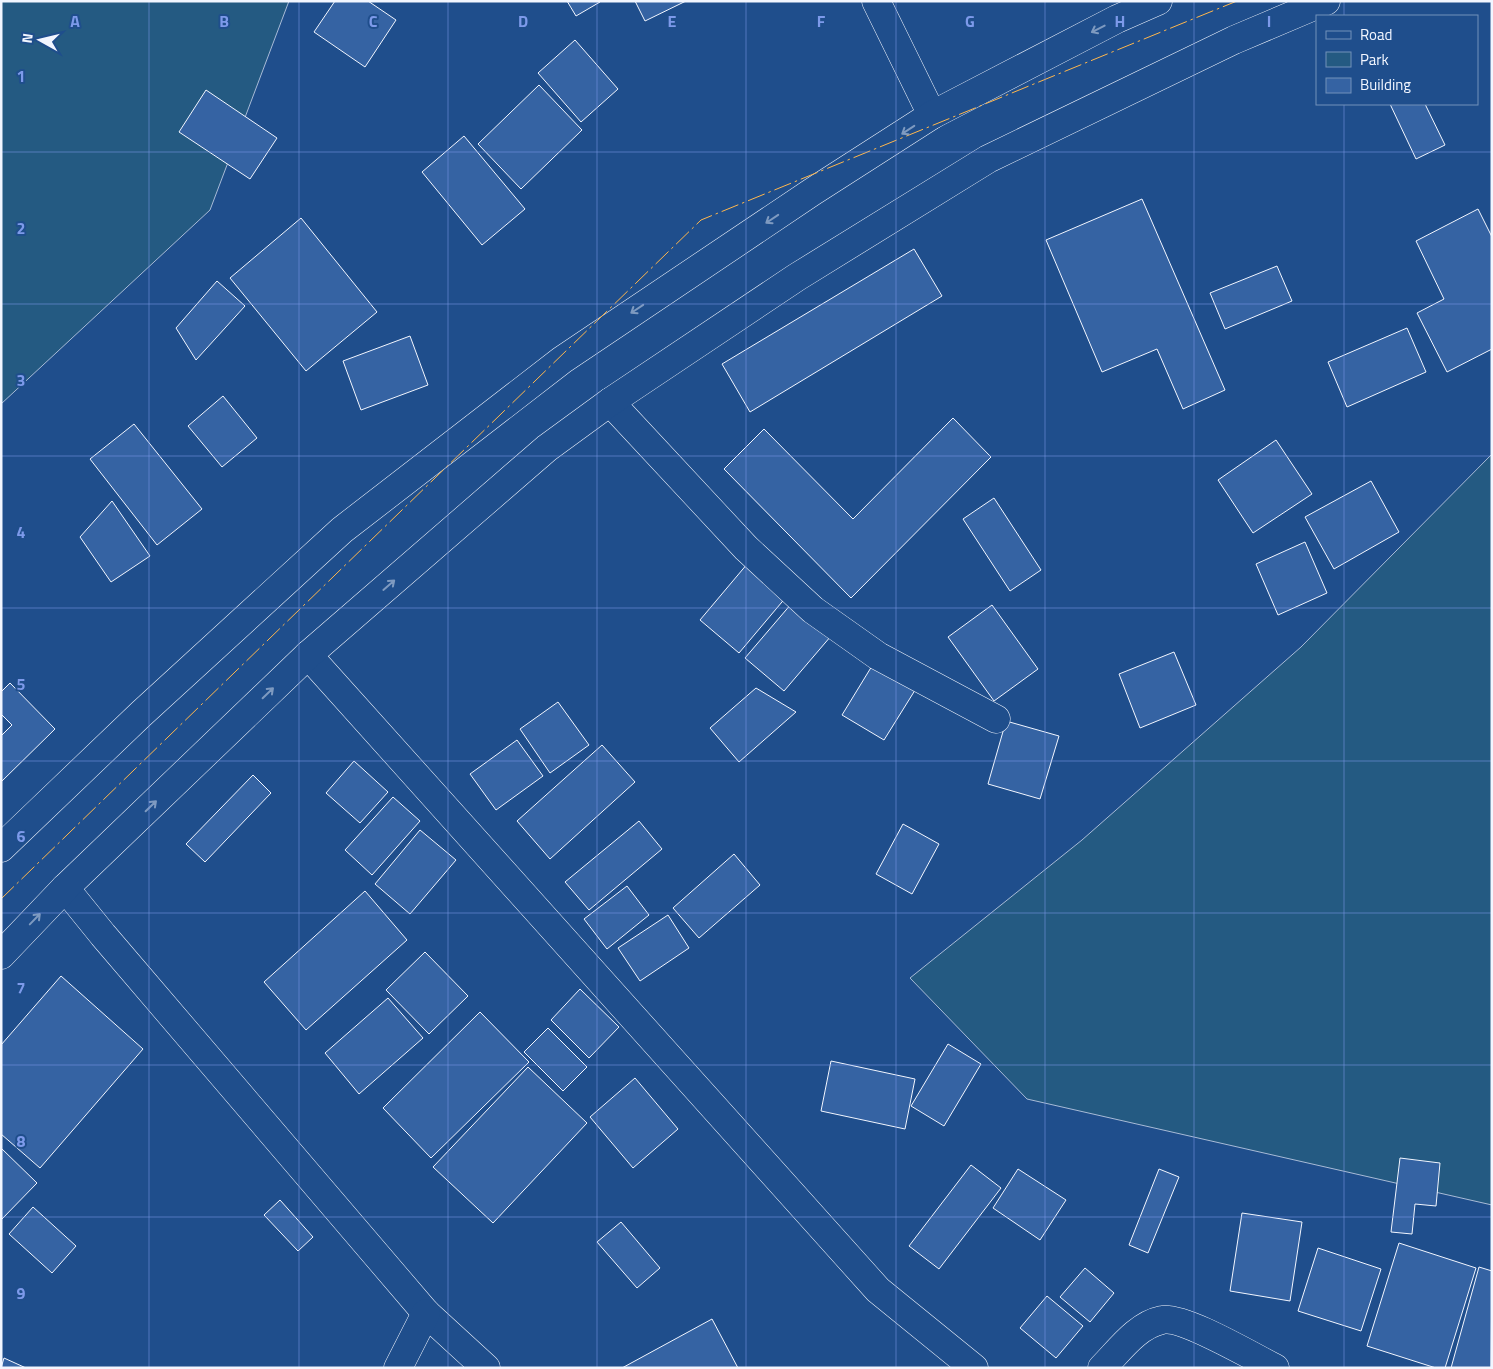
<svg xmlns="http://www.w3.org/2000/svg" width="1493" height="1369" viewBox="0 0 1493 1369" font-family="'Titillium Web',sans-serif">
	<rect width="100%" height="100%" fill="#1f4e8c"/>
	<!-- green -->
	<g fill="#245a82" stroke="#a8bbd7">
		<polygon points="1,1 289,1 210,210 1,404"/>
		<polygon points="1492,454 1492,1205 1027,1099 910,978 1082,840 1301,647"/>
	</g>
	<!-- building -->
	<g fill="#3563a3" stroke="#f2f6ff">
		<polygon points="335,1 368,1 396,20 365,67 314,32"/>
		<polygon points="567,1 599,1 600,2 576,16"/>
		<polygon points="635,1 686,1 645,21"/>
		<polygon points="575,40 618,89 581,122 538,73"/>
		<polygon points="539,85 582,130 521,189 478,144"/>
		<polygon points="206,90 277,138 250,179 179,132"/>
		<polygon points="1390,104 1425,104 1445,145 1416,159"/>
		<polygon points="464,136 525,209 482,245 422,172"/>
		<polygon points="1142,199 1225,390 1183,409 1157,349 1102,372 1046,240"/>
		<polygon points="1478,209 1492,237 1492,349 1447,372 1417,313 1444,299 1416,241"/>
		<polygon points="301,218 377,312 306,371 230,278"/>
		<polygon points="914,249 942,296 750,412 722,364"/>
		<polygon points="1277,266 1292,301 1225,329 1210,293"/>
		<polygon points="217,281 245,306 196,360 176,328"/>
		<polygon points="1407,328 1426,372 1347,407 1328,362"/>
		<polygon points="410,336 428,385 361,410 343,361"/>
		<polygon points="223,396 257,438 222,467 188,426"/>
		<polygon points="953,418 991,457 851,598 724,469 764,429 853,519"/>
		<polygon points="134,424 202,509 157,545 90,459"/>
		<polygon points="1276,440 1312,494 1253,533 1218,480"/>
		<polygon points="1371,481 1399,532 1334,569 1305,517"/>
		<polygon points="994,498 1041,570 1010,591 963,519"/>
		<polygon points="112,501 150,556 111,582 80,537"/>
		<polygon points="1305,542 1327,593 1278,615 1256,564"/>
		<polygon points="748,563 787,596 739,653 700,620"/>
		<polygon points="792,603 831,636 784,691 745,658"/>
		<polygon points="992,605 1038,669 994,701 948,637"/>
		<polygon points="1174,652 1196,705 1140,728 1119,674"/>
		<polygon points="875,661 917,687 884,740 842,715"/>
		<polygon points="10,683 55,729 1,782 1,736 12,725 1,714 1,692"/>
		<polygon points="756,688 796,712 739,762 710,728"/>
		<polygon points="558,702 589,745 550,773 520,729"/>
		<polygon points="1006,721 1059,736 1040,799 988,784"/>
		<polygon points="517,740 543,776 496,810 470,774"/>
		<polygon points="602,745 635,782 550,859 517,821"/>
		<polygon points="354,761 388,792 360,823 326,793"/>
		<polygon points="253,775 271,793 205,862 186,844"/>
		<polygon points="393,797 420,821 372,875 345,850"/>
		<polygon points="639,821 662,849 589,910 565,882"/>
		<polygon points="903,824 939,844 912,894 876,874"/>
		<polygon points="420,830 456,860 410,914 375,884"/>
		<polygon points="734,854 760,885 699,938 673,908"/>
		<polygon points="627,886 649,915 607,949 584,919"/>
		<polygon points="365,891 407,940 306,1030 264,982"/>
		<polygon points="668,915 689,948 640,981 618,948"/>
		<polygon points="425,952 468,996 429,1034 386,990"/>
		<polygon points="61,976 143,1049 40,1168 1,1134 1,1045"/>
		<polygon points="580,989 619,1027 589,1058 551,1020"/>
		<polygon points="388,998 423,1038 359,1094 325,1053"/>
		<polygon points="480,1012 529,1062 431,1158 383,1108"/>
		<polygon points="548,1028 587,1067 563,1091 524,1052"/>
		<polygon points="948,1044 981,1064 944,1126 911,1106"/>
		<polygon points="831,1061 915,1079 905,1129 821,1111"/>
		<polygon points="528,1067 587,1123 493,1223 433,1167"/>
		<polygon points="635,1078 678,1129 633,1168 590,1117"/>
		<polygon points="1,1148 37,1183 1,1220"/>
		<polygon points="1400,1158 1440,1163 1436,1206 1415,1204 1412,1234 1391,1232"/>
		<polygon points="971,1165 1001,1188 939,1269 909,1246"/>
		<polygon points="1018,1169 1066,1200 1040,1240 993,1208"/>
		<polygon points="1159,1169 1179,1177 1148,1253 1129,1245"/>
		<polygon points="280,1200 313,1237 298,1251 264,1215"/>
		<polygon points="33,1207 76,1246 52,1273 9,1234"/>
		<polygon points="1242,1213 1302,1222 1290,1301 1230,1291"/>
		<polygon points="621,1222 660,1268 637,1288 597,1242"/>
		<polygon points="1399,1243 1476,1268 1445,1368 1436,1368 1367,1346"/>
		<polygon points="1318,1248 1381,1269 1361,1331 1298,1311"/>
		<polygon points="1479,1267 1492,1271 1491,1368 1451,1368"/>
		<polygon points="1085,1268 1114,1293 1090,1322 1060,1297"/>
		<polygon points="1047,1296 1083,1326 1056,1358 1020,1328"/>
		<polygon points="712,1319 738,1368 622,1368"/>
		<polygon points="4,1358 26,1368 1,1368"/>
	</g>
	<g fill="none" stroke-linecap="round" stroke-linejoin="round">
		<defs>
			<g id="minor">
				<polyline points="876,1 932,115"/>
				<polyline points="610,402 746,548 813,610 878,656 996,719"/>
				<polyline points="308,655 878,1290 974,1368"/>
				<polyline points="65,888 103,935 426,1313 486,1368"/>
				<polyline points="398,1368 426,1313"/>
				<path d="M1102,1368C1119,1351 1137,1325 1162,1320C1182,1315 1253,1357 1275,1368"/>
			</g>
			<g id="tertiary">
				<polyline points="1,848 141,714 342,530 562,360 812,192 932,115 1117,19 1158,1"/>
				<polyline points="1,955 65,888 308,655 547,448 610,402 797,277 988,159 1234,40 1326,1"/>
			</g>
		</defs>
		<!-- minor casing -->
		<use href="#minor" stroke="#f2f6ff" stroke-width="29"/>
		<!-- tertiary casing -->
		<use href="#tertiary" stroke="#f2f6ff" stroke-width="29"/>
		<!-- minor -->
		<use href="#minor" stroke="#1f4e8c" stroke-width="28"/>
		<!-- tertiary -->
		<use href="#tertiary" stroke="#1f4e8c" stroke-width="28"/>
		<!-- power -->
		<polyline stroke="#ffb74d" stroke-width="1" stroke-dasharray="18 4 2.5 4" stroke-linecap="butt" points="1,899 701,220 1237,1"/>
	</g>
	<!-- one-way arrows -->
	<defs><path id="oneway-shaft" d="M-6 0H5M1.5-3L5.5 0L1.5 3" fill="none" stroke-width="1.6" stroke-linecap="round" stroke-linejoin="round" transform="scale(1.25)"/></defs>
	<g stroke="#7e9ac0">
		<use href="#oneway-shaft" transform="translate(1098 29) rotate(153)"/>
		<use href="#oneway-shaft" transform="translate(908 130) rotate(147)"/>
		<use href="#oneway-shaft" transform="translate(772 219) rotate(146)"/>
		<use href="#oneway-shaft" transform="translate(637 309) rotate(146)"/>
		<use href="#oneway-shaft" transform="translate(389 585) rotate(-41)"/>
		<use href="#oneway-shaft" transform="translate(268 693) rotate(-44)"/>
		<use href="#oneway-shaft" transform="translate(151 806) rotate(-44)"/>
		<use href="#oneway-shaft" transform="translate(35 919) rotate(-46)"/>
	</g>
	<!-- grid -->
	<path fill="none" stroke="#7d9aea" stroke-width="1" stroke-opacity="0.55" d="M149,1V1368M299,1V1368M448,1V1368M597,1V1368M746,1V1368M896,1V1368M1045,1V1368M1194,1V1368M1344,1V16M1344,104V1368M1,152H1492M1,304H1492M1,456H1492M1,608H1492M1,761H1492M1,913H1492M1,1065H1492M1,1217H1492"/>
	<g font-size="16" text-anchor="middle" font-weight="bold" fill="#7d9aea" stroke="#1f4e8c" stroke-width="4" stroke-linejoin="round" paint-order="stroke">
		<text x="75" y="27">A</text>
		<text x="224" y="27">B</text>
		<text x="373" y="27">C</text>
		<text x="523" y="27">D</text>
		<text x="672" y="27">E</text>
		<text x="821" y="27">F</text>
		<text x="970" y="27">G</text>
		<text x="1120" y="27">H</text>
		<text x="1269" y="27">I</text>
		<text x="21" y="82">1</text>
		<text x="21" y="234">2</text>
		<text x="21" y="386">3</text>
		<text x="21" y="538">4</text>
		<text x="21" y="690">5</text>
		<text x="21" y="842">6</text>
		<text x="21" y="994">7</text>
		<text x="21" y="1147">8</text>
		<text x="21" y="1299">9</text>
	</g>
	<!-- border -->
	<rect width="1493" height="1369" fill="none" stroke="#f2f6ff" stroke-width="5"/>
	<!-- legend -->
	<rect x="1316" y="15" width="162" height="90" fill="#1f4e8c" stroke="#7391ba"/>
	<rect x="1326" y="31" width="25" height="8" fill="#1f4e8c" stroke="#7391ba"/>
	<text x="1360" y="40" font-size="15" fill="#f2f6ff">Road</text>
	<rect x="1326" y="52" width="25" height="15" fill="#245a82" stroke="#7391ba"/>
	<text x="1360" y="65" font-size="15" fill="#f2f6ff">Park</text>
	<rect x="1326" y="78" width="25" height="15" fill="#3563a3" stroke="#7391ba"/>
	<text x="1360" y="90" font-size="15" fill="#f2f6ff">Building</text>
	<!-- north arrow -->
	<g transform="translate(40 40) rotate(278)" stroke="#1f4e8c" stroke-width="4" paint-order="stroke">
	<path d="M0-4L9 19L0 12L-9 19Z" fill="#f2f6ff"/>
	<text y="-8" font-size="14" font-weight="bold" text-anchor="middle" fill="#f2f6ff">N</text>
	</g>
</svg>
